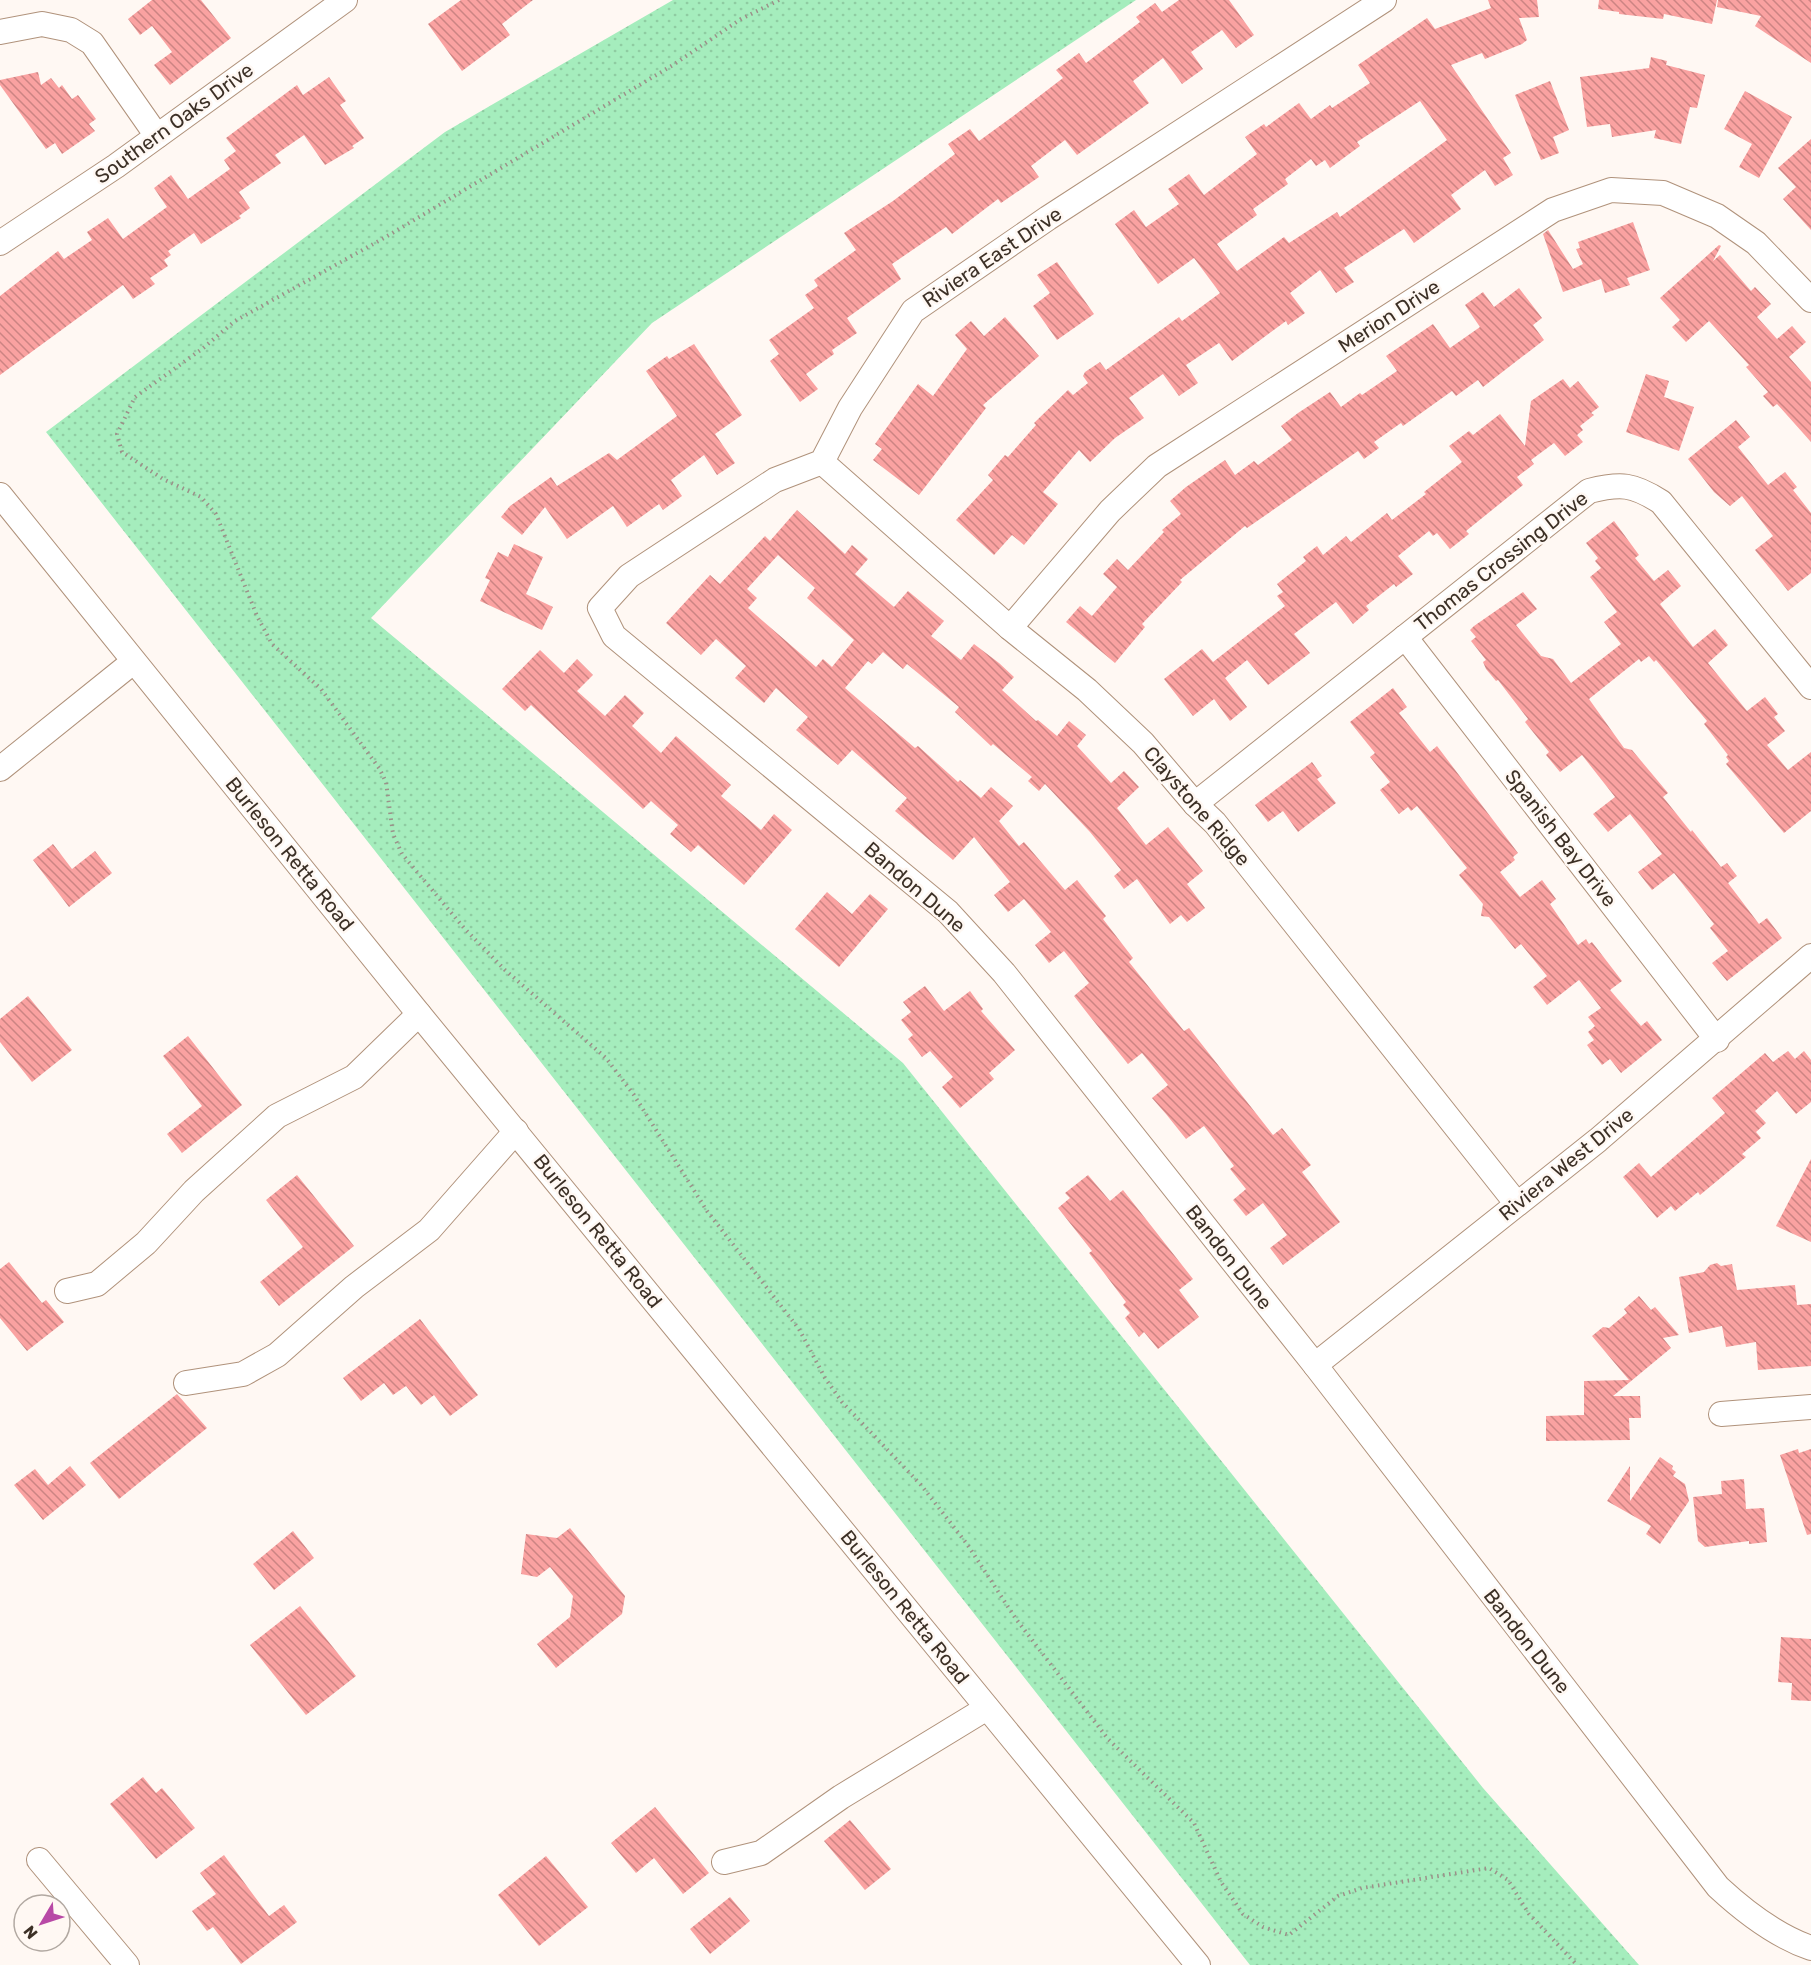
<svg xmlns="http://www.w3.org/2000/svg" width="1811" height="1965" viewBox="0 0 1811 1965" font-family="Rubik,sans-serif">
	<defs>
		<pattern id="grass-dots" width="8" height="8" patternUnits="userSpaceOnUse" patternTransform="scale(1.5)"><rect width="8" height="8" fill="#a5edbd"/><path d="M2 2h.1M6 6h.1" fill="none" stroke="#8fcca2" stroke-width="1.8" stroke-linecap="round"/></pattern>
		<pattern id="building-back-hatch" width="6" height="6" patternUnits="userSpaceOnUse" patternTransform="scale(1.5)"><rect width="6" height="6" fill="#faa2a1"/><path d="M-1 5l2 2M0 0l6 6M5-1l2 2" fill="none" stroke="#cc8483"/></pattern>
	</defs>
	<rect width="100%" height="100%" fill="#fff8f3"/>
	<!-- grass -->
	<polygon fill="url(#grass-dots)" points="673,0 1136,0 652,323 371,618 903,1063 1483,1788 1639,1965 1250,1965 46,432 445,132"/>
	<!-- building -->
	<g fill="url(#building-back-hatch)" fill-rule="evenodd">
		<polygon points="152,0 201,0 231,38 170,85 154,65 172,52 152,26 140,35 128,19"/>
		<polygon points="461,0 533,0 502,24 510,35 462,71 428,24"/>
		<polygon points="1179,0 1229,0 1254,35 1236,48 1222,30 1191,52 1203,69 1182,84 1163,58 1133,81 1149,103 1077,155 1065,140 1031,166 1039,177 1001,203 998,199 952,234 946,227 892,264 901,279 847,318 857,333 832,350 834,354 806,374 818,389 800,402 770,361 779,354 769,340 814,308 805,295 818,286 814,280 856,250 844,233 893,201 955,154 948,144 970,129 979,141 1012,117 1063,78 1056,70 1079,53 1086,63 1140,22 1136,17 1155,3 1162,12"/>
		<path d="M1488,0H1537L1539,17L1519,18L1527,40L1522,44L1485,59L1482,53L1451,65L1511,153L1503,158L1513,175L1495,186L1485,170L1451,195L1461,209L1414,243L1404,229L1344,268L1354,282L1336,293L1320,270L1290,293L1305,313L1288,325L1286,321L1232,361L1219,343L1186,365L1198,383L1179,396L1163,374L1129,398L1144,418L1115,438L1090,462L1079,450L1043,492L1058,504L1024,545L1012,535L994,555L956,520L993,480L988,475L1005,455L1008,457L1036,425L1034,423L1068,390L1073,395L1088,383L1083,376L1085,372L1100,362L1106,370L1179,317L1182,321L1220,293L1194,258L1158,284L1115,224L1134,210L1146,227L1179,204L1168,189L1189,174L1204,195L1257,154L1245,137L1264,124L1266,127L1299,103L1311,119L1330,105L1332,108L1370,83L1358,65L1427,18L1435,29L1491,8ZM1420,101L1447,140L1340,217L1337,212L1289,243L1284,237L1237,271L1217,244L1257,215L1253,209L1288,184L1285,179L1311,159L1316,166L1325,160L1330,168L1360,146L1357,142Z"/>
		<polygon points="1599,0 1717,0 1712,24 1664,14 1663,19 1619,14 1619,12 1598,9"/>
		<polygon points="1718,0 1811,0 1811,63 1755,26 1761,16 1717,7"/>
		<polygon points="1651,57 1667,61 1666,65 1705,75 1697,108 1690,107 1681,144 1654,138 1656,130 1612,137 1610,124 1587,127 1580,77 1649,68"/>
		<polygon points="38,72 41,85 51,78 59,88 62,85 72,99 78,95 96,119 89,124 95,131 62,154 55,143 46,149 0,85 0,80"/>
		<polygon points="329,77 346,101 340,105 364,138 352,146 354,148 325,165 304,135 275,155 281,163 239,192 250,208 239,216 241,218 201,244 194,233 168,251 171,255 164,260 168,266 150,278 155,284 133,299 123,285 0,375 0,296 58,251 64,259 92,240 87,232 108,218 123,239 167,207 154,188 171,175 188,199 230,169 224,160 236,151 226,138 297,85 303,95"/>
		<polygon points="1550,81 1569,130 1553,137 1559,153 1541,160 1515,95"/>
		<polygon points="1745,91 1792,117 1759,178 1739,167 1752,144 1724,129"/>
		<polygon points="1811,139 1811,230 1783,199 1796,187 1778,168"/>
		<polygon points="1633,222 1650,270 1627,278 1630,285 1605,293 1601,279 1563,292 1543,234 1548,230 1573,269 1583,264 1576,249 1580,248 1578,242"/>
		<polygon points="1719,245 1721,246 1713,261 1720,255 1751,291 1755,287 1771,304 1757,317 1777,339 1792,326 1806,342 1789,357 1811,382 1811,442 1777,404 1773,407 1763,396 1768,392 1746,367 1749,365 1709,321 1686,342 1672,327 1680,320 1660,298"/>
		<polygon points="1057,262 1094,314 1057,340 1033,306 1050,293 1037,275"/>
		<polygon points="1519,288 1542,318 1533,325 1544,340 1483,387 1478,380 1456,396 1452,391 1403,426 1401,423 1374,442 1379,448 1364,459 1358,451 1247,528 1245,526 1180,580 1182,582 1142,624 1145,627 1115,663 1066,622 1080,606 1092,616 1117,587 1103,574 1117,559 1128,570 1164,532 1162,530 1181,514 1170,501 1186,487 1225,460 1235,475 1254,461 1258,465 1292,440 1281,426 1298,413 1330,392 1341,407 1360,393 1362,395 1397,371 1386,356 1433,324 1450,348 1480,327 1465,305 1483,292 1494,307"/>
		<polygon points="1005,317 1039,356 983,405 986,408 919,495 873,460 882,449 875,444 918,384 933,396 967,349 955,335 971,321 984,336"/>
		<polygon points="694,344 742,415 715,434 735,463 717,475 704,455 671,480 682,496 663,510 659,504 627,527 613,506 567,539 545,507 522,535 501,517 510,506 551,477 557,486 609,453 617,460 677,416 646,371 667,356 669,359"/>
		<polygon points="1646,374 1669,381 1664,397 1694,407 1679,451 1626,432"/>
		<polygon points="1563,379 1570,388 1578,381 1599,407 1591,413 1594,415 1580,426 1583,430 1577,435 1583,442 1565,456 1554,443 1531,460 1534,464 1517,477 1523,485 1466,531 1469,534 1450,549 1437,533 1433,536 1429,531 1398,556 1413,574 1396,587 1394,584 1366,606 1369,610 1353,624 1336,602 1294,634 1310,653 1268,685 1247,660 1225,678 1247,707 1230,721 1214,699 1193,716 1164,679 1202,649 1213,662 1285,606 1277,596 1283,592 1277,584 1306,561 1303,557 1317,546 1323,555 1346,536 1351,542 1387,513 1392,520 1426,494 1424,492 1462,462 1449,446 1469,431 1473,435 1500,414 1525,446 1531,401"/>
		<polygon points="1736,420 1750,437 1738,447 1768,485 1785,472 1797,487 1793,490 1811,513 1811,573 1788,591 1755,550 1773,536 1742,496 1730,506 1714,492 1688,459"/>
		<path d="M797,510L845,554L852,545L868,559L855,574L894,607L908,591L944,621L931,636L961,660L974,644L999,663L1014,677L1002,690L1036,721L1038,720L1057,736L1069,721L1086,735L1077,746L1111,783L1124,771L1139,787L1117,808L1146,845L1168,827L1203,871L1187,884L1205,908L1187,922L1181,915L1170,924L1137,879L1124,889L1114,876L1121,870L1090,832L1045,784L1039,791L1028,781L1032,777L993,744L991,746L955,712L959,707L907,664L903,669L883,652L872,664L868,661L845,688L915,748L918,746L958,782L960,780L981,798L991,787L1013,806L999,821L1019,846L1024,842L1065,890L1077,880L1106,916L1103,919L1133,958L1129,962L1184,1031L1189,1028L1273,1135L1282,1128L1311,1165L1302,1172L1340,1222L1283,1265L1270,1248L1287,1235L1263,1203L1246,1216L1233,1200L1246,1189L1230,1169L1234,1166L1204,1126L1186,1139L1166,1114L1152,1098L1168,1085L1142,1053L1128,1064L1088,1014L1074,996L1089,983L1064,951L1049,963L1035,945L1051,932L1024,899L1008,912L994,895L1010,882L974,837L953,860L895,811L907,798L852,750L838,765L796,730L808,717L776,688L764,703L735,678L746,666L716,639L701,655L666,623L710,575L720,584L765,536L770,541ZM778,555L815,588L807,598L854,640L832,667L823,659L816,667L748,608L757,598L747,589Z"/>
		<polygon points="1614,521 1639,555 1635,558 1654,581 1668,570 1681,586 1660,604 1693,647 1715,629 1728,645 1708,663 1747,711 1765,697 1778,714 1774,717 1785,731 1767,745 1788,770 1811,752 1811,811 1784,833 1726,764 1729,761 1726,757 1728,755 1704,724 1707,721 1656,660 1654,662 1649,656 1641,662 1639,659 1589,699 1624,748 1632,750 1668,793 1663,797 1691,832 1692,830 1721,867 1727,863 1737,876 1728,883 1759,924 1767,918 1782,938 1727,981 1712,963 1728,951 1710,928 1714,924 1674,873 1652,890 1638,872 1662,854 1630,814 1608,832 1593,814 1615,797 1582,755 1560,772 1546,755 1549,752 1525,722 1528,719 1498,680 1496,681 1486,669 1483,662 1486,660 1471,641 1476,637 1470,630 1474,626 1523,592 1537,609 1516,625 1541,656 1553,659 1571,683 1621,644 1604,622 1617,612 1590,577 1601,568 1595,561 1598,558 1586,543"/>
		<polygon points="514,544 543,557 526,594 553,607 542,630 480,601 490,580 485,578 498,552 508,557"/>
		<polygon points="540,650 564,673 577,659 593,675 577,691 605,716 625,695 644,713 632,726 661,753 676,736 731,785 721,796 761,830 774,814 792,830 744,885 698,845 691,852 670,834 678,825 651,801 643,809 531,705 525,711 502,689"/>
		<polygon points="1393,688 1407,707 1399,713 1430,752 1437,746 1518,853 1513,857 1515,860 1500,872 1520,897 1542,880 1556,899 1550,904 1578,945 1586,939 1589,944 1592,942 1622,981 1610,990 1641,1026 1647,1021 1662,1040 1621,1073 1610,1059 1602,1065 1587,1045 1594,1040 1588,1032 1595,1026 1588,1017 1601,1008 1579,980 1547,1005 1533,987 1547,976 1521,944 1515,949 1489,917 1481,916 1483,904 1459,875 1467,868 1417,806 1411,811 1408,807 1399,814 1380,790 1390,782 1370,757 1375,753 1350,722"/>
		<polygon points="1312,762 1322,776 1317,779 1336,803 1298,832 1283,811 1268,822 1255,805"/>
		<polygon points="53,844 72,869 95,851 112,873 69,907 33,860"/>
		<polygon points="827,892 852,914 870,894 888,909 839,967 795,929"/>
		<polygon points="925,986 944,1011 970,991 983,1009 981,1011 1015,1050 989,1073 994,1079 960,1108 942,1087 953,1077 930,1051 922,1057 908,1039 913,1035 901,1020 911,1012 903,1002"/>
		<polygon points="28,996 72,1050 32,1082 0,1042 0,1019"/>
		<polygon points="188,1036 242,1105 182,1153 167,1134 202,1106 163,1056"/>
		<polygon points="1788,1051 1795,1059 1804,1051 1811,1060 1811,1102 1796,1114 1777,1091 1755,1111 1766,1123 1756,1132 1761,1138 1742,1154 1746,1157 1700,1195 1698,1192 1675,1211 1671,1206 1657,1218 1623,1177 1639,1163 1651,1177 1725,1113 1712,1098 1765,1053 1773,1062"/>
		<polygon points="1811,1159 1811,1242 1776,1226"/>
		<polygon points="297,1175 354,1246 279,1306 260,1282 303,1247 266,1200"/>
		<polygon points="1088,1175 1110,1201 1123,1190 1193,1279 1179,1290 1199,1317 1158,1349 1144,1332 1139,1337 1125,1318 1130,1313 1123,1305 1126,1302 1089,1253 1092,1251 1058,1208 1070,1198 1065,1193"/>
		<polygon points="9,1262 42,1303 46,1300 64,1322 27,1351 0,1318 0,1269"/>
		<polygon points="1717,1263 1721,1266 1732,1264 1737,1290 1795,1285 1797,1305 1811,1304 1811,1366 1758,1370 1756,1342 1726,1347 1722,1326 1689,1333 1679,1277 1704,1272 1710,1265"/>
		<polygon points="1639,1296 1651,1310 1655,1307 1679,1335 1663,1338 1671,1348 1613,1396 1640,1396 1641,1418 1629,1418 1630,1440 1546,1441 1546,1416 1584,1415 1584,1381 1629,1380 1592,1336 1603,1327 1609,1328 1627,1313 1624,1309"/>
		<polygon points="420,1319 478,1395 450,1416 434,1395 421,1405 406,1386 393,1395 384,1383 361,1401 343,1378"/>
		<polygon points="177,1394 207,1428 119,1499 90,1463"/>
		<polygon points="1798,1449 1799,1453 1811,1449 1811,1534 1807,1535 1780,1455"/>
		<polygon points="1660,1457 1673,1466 1672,1469 1676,1472 1673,1476 1685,1484 1689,1501 1660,1544 1646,1534 1651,1526 1607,1501 1630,1466 1630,1501"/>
		<polygon points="70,1466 86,1485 43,1520 14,1485 35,1469 48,1485"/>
		<polygon points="1744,1479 1746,1509 1764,1508 1767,1542 1749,1544 1749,1541 1705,1547 1698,1541 1693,1497 1722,1494 1721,1481"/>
		<polygon points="570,1528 625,1596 622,1614 556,1668 537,1644 570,1617 573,1596 550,1567 537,1577 521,1574 526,1534 557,1538"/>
		<polygon points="293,1531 314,1558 274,1590 253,1564"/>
		<polygon points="300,1606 356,1676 306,1715 250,1645"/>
		<polygon points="1781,1637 1811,1639 1811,1701 1791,1700 1792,1683 1778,1682"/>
		<polygon points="143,1777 156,1793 162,1788 195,1828 156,1859 110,1804"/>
		<polygon points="655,1807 709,1873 683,1894 654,1858 636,1873 611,1843"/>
		<polygon points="850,1820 891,1869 865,1890 824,1841"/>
		<polygon points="224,1855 269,1916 284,1905 297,1922 241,1964 213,1927 207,1931 192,1911 216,1894 200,1873"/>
		<polygon points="546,1856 588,1907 539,1946 498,1895"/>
		<polygon points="730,1897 750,1921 710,1954 690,1929"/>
	</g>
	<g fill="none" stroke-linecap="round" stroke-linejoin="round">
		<defs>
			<g id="minor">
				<path d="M1384,0L1048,218L913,311L850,408L822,462L775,480L629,576L600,608L614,636L948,912L1004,973L1315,1365L1718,1887C1745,1912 1776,1936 1811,1948"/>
				<polyline points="0,32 42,24 71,30 92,43 157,136"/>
				<polyline points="0,243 116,166 345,0"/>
				<polyline points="822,462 1010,628 1087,690 1143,743 1195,804 1215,823 1517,1204"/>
				<polyline points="0,495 419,1014 1198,1965"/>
				<polyline points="1010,628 1110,511 1157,466 1553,210 1611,190 1663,193 1717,216 1756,243 1811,300"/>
				<polyline points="1405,637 1717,1040"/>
				<polyline points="0,769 133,662"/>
				<path d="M1195,804L1589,491C1621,483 1633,484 1661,502L1811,687"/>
				<polyline points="67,1291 97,1284 146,1243 194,1191 277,1116 354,1077 419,1014"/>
				<polyline points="1315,1365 1598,1140 1811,956"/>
				<polyline points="186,1383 243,1374 277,1355 354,1287 429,1230 516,1131"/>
				<polyline points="1721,1414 1811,1407"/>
				<polyline points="39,1860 127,1965"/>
				<polyline points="724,1862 761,1853 841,1797 987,1708"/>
			</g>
		</defs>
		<!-- minor casing -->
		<use href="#minor" stroke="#b0927b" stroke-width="26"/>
		<!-- path -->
		<polyline stroke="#9b9189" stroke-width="4" stroke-dasharray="1.5 4.5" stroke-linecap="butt" points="779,0 741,19 673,65 384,238 235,321 202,349 135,397 117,434 122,452 163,479 201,497 216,514 257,616 272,644 321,689 379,768 386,782 393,834 402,854 464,928 505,970 606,1058 634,1095 707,1211 799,1329 825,1378 842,1402 921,1485 967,1544 1016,1619 1108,1739 1194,1823 1221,1882 1243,1914 1263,1927 1289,1935 1338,1896 1362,1888 1489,1868 1508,1880 1529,1914 1577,1965"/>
		<!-- minor -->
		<use href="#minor" stroke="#fff" stroke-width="24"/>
	</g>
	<g text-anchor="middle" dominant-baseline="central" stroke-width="5" stroke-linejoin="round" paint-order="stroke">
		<!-- street labels -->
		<g font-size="20" fill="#3c3026" stroke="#fff8f3">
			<text transform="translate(174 123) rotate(-36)">Southern Oaks Drive</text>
			<text transform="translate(992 257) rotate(-34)">Riviera East Drive</text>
			<text transform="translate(1389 316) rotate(-33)">Merion Drive</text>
			<text transform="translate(1501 561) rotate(-38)">Thomas Crossing Drive</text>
			<text transform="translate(1197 806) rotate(49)">Claystone Ridge</text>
			<text transform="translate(1561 838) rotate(52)">Spanish Bay Drive</text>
			<text transform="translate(290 854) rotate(51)">Burleson Retta Road</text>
			<text transform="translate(915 887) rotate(41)">Bandon Dune</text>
			<text transform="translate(1566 1164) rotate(-39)">Riviera West Drive</text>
			<text transform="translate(598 1231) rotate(51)">Burleson Retta Road</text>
			<text transform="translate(1229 1257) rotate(52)">Bandon Dune</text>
			<text transform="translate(905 1607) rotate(51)">Burleson Retta Road</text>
			<text transform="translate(1527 1641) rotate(52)">Bandon Dune</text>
		</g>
	</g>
	<!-- north arrow -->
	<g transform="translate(42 1923) rotate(231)"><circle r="28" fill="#fff8f3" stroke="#b1a8a1" stroke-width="1.5"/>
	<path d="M0-4.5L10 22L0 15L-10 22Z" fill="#b849a6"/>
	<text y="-9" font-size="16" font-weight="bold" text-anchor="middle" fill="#3c3026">N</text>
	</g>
</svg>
